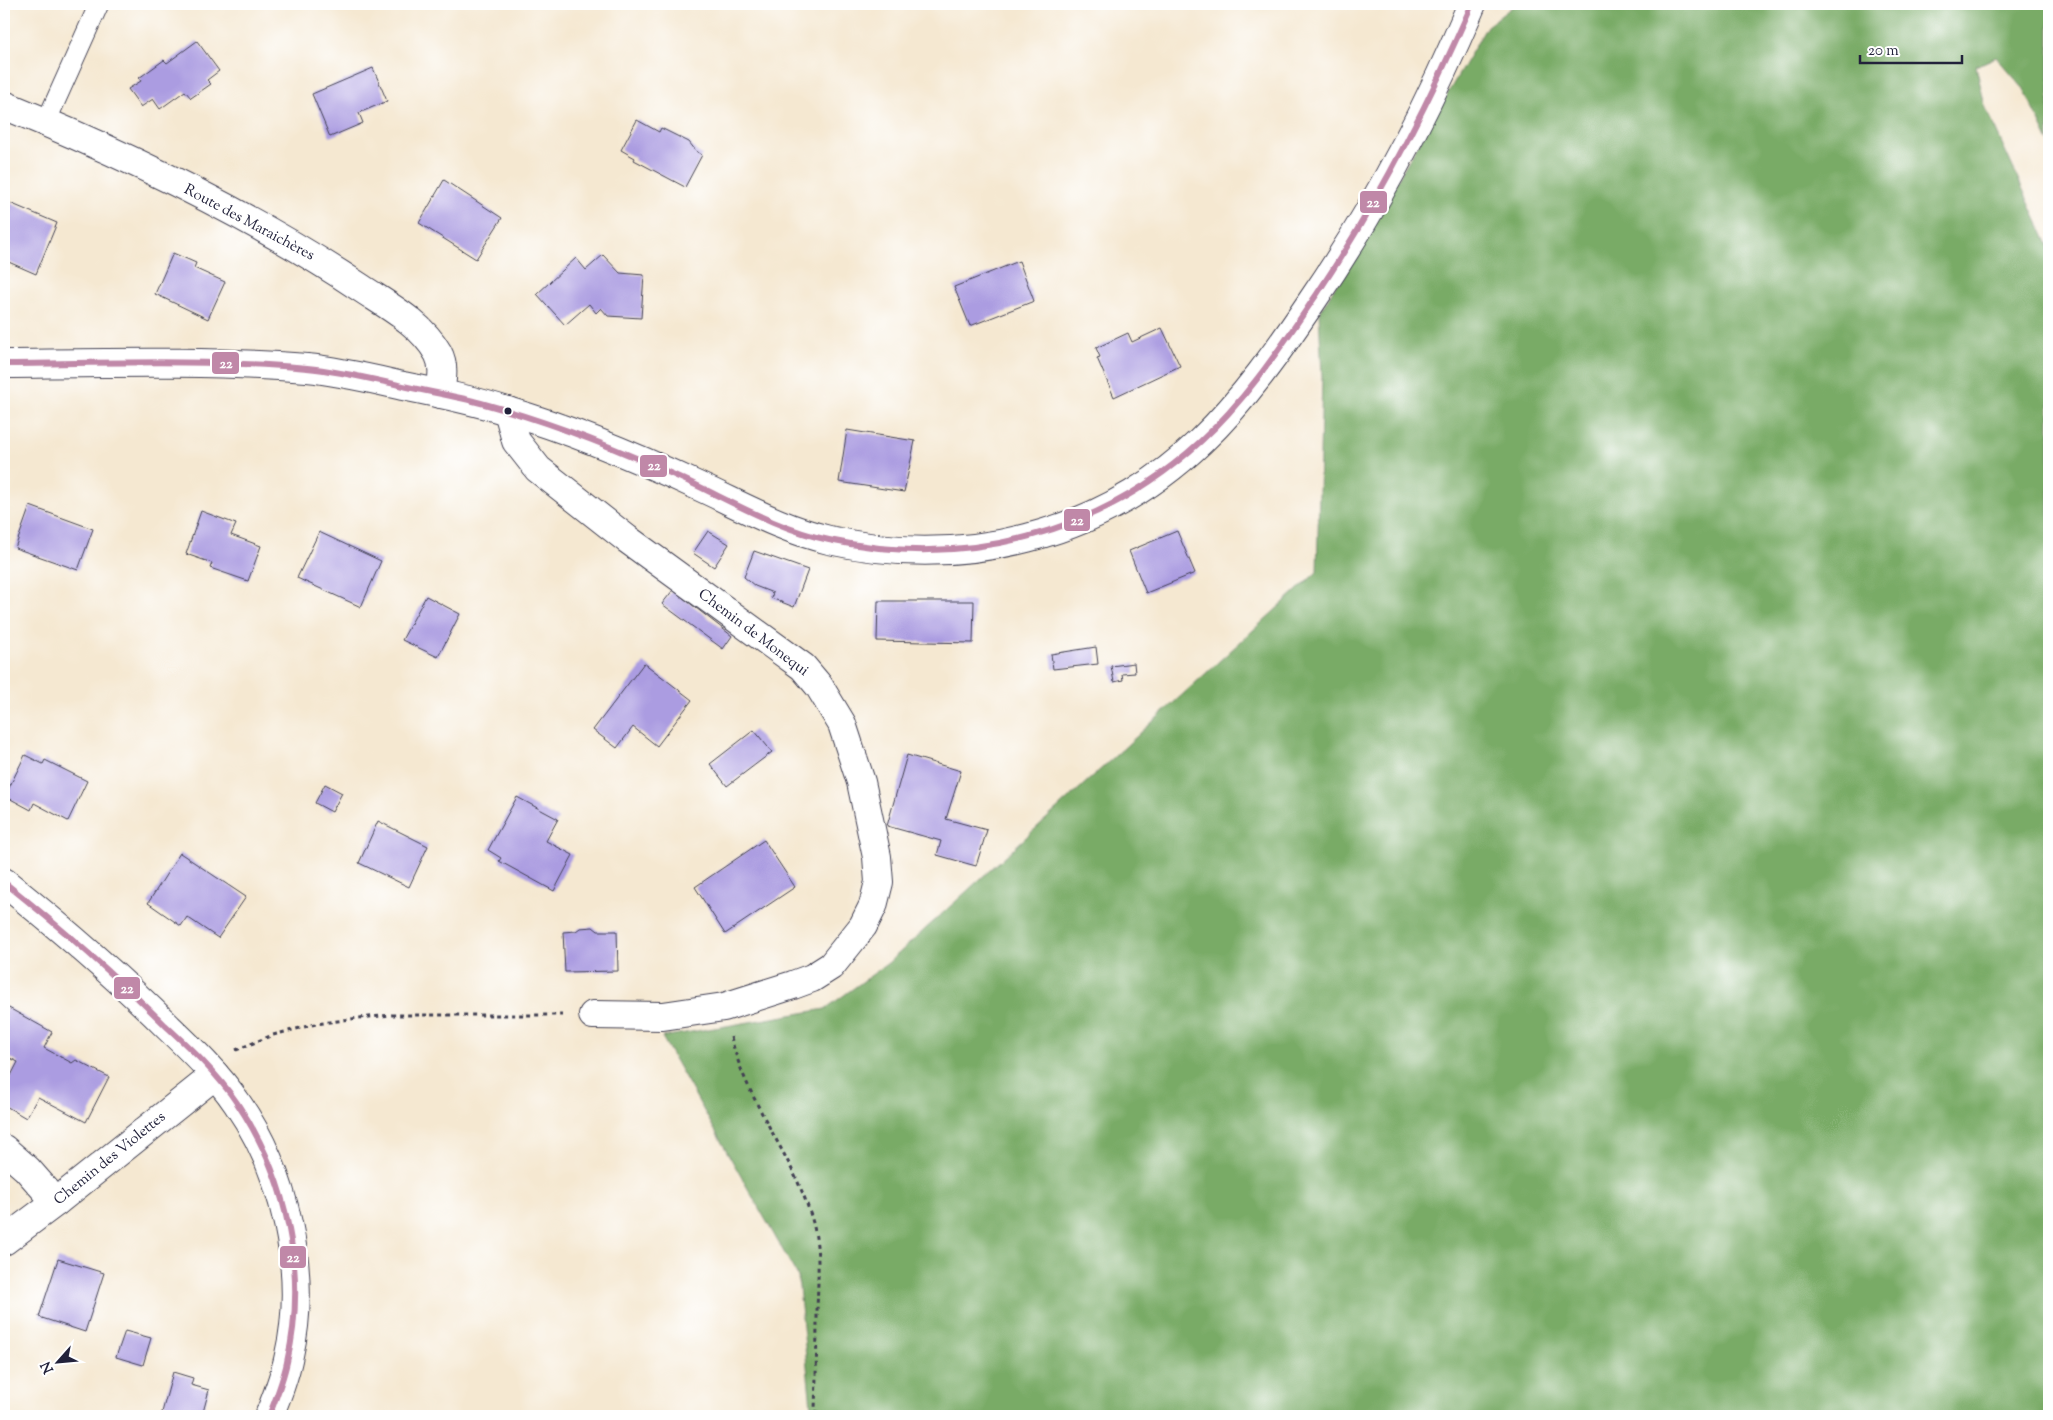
<svg xmlns="http://www.w3.org/2000/svg" width="2053" height="1420" viewBox="0 0 2053 1420" font-family="'Sorts Mill Goudy',serif">
	<rect width="100%" height="100%" fill="#fff"/>
	<filter id="ink" filterUnits="userSpaceOnUse"><feTurbulence type="fractalNoise" baseFrequency=".02" numOctaves="2"/><feDisplacementMap in="SourceGraphic" scale="10" xChannelSelector="R" yChannelSelector="G"/><feConvolveMatrix kernelMatrix="1 2 1 2 8 2 1 2 1" color-interpolation-filters="sRGB"/></filter>
	<filter id="wash" filterUnits="userSpaceOnUse"><feTurbulence type="fractalNoise" baseFrequency=".0096" numOctaves="4" result="noise"/><feDisplacementMap in="SourceGraphic" scale="20" xChannelSelector="R" yChannelSelector="G"/><feGaussianBlur stdDeviation="1.12" result="paint"/><feColorMatrix in="noise" values="0 0 0 0 0 0 0 0 0 0 0 0 0 0 0 0 0 1.4 0 .05"/><feComposite in="paint" operator="in"/></filter>
	<g filter="url(#wash)">
		<rect width="100%" height="100%" fill="#f5e8d1"/>
		<!-- forest -->
		<polygon fill="#79ab66" stroke="#4e6650" points="1516,4 2049,4 2049,142 2024,89 1996,57 1976,66 1985,106 2049,247 2049,1416 812,1416 798,1277 662,1037 825,1009 888,963 1317,572 1322,376 1319,314 1487,26"/>
		<g id="blocks">
			<!-- building -->
			<g fill="#ab9ce1">
				<polygon points="197,41 219,71 207,80 211,84 191,98 185,91 160,109 153,99 141,107 128,89 141,81 139,78 164,60 167,63"/>
				<polygon points="373,68 387,101 359,113 363,123 330,137 312,94"/>
				<polygon points="637,120 659,132 661,128 689,142 696,151 702,155 685,187 634,160 635,158 621,150"/>
				<polygon points="444,180 502,218 476,259 419,223"/>
				<polygon points="10,203 57,223 36,274 4,260 4,218"/>
				<polygon points="173,253 196,263 194,268 225,282 208,319 155,294"/>
				<polygon points="603,255 620,273 644,275 641,318 608,316 601,308 596,313 589,304 565,325 537,294 576,258 586,270"/>
				<polygon points="1019,261 1034,301 970,326 954,287"/>
				<polygon points="1162,328 1180,366 1114,397 1097,358 1100,357 1096,348 1128,333 1132,342"/>
				<polygon points="847,430 915,441 904,492 839,482"/>
				<polygon points="30,506 93,529 78,570 15,548"/>
				<polygon points="201,511 236,524 231,535 261,546 248,581 210,568 212,563 186,554"/>
				<polygon points="708,531 729,544 714,567 693,553"/>
				<polygon points="1177,531 1195,573 1146,593 1129,551"/>
				<polygon points="319,532 381,561 361,607 297,578"/>
				<polygon points="754,551 808,570 794,607 771,598 773,593 755,586 744,577"/>
				<polygon points="673,590 732,636 723,649 662,604"/>
				<polygon points="426,596 460,614 438,657 402,640"/>
				<polygon points="878,601 974,601 973,643 877,641"/>
				<polygon points="1096,647 1098,664 1053,669 1051,654"/>
				<polygon points="644,663 692,700 657,746 633,727 617,748 593,730"/>
				<polygon points="1134,663 1135,673 1122,674 1123,680 1114,682 1111,666"/>
				<polygon points="754,730 772,752 727,786 710,764"/>
				<polygon points="25,755 43,764 45,760 87,781 68,821 34,803 31,810 5,796"/>
				<polygon points="907,755 961,771 946,819 987,830 976,866 937,855 941,841 887,826"/>
				<polygon points="325,784 342,793 332,812 315,803"/>
				<polygon points="517,797 558,819 546,841 573,855 554,891 499,861 501,858 488,850"/>
				<polygon points="378,821 428,846 409,887 359,863"/>
				<polygon points="764,840 795,887 725,934 695,887"/>
				<polygon points="180,853 246,897 218,938 187,917 181,926 148,903"/>
				<polygon points="593,927 598,931 617,931 618,971 565,972 563,932 576,931 580,928"/>
				<polygon points="7,1007 52,1032 44,1048 72,1063 76,1060 109,1077 86,1122 38,1097 26,1118 4,1105 4,1089 18,1062 4,1055 4,1013"/>
				<polygon points="58,1259 104,1273 85,1332 39,1317"/>
				<polygon points="125,1331 151,1338 143,1365 116,1357"/>
				<polygon points="173,1372 193,1378 191,1385 209,1390 202,1416 161,1416"/>
			</g>
		</g>
	</g>
	<g filter="url(#ink)">
		<use href="#blocks" fill-opacity="0" stroke="#424052" stroke-width="1"/>
		<g fill="none" stroke-linecap="round" stroke-linejoin="round">
			<defs>
				<polyline id="lane" points="46,122 99,4"/>
				<g id="street">
					<path d="M4,105C127,155 250,214 361,288C388,306 421,323 438,353C445,366 442,380 440,394"/>
					<path d="M4,364C104,363 206,360 307,368C339,371 372,379 403,386C438,393 473,400 507,411C573,430 636,457 698,486C742,506 782,529 829,540C963,570 1101,537 1201,441C1244,400 1279,350 1312,301C1376,208 1428,108 1472,4"/>
					<polyline points="508,411 516,441 538,469 627,539 803,667 819,686 842,724 861,782 877,857 879,882 873,906 863,926 831,966 812,978 793,985 724,1007 663,1016 593,1015"/>
					<path d="M4,882C61,928 116,975 168,1027C193,1051 217,1074 237,1103C285,1172 308,1273 289,1355C285,1376 277,1396 269,1416"/>
					<polyline points="4,1149 27,1169 56,1202"/>
					<polyline points="4,1241 56,1202 215,1075"/>
				</g>
			</defs>
			<!-- lane casing -->
			<use href="#lane" stroke="#424052" stroke-width="21"/>
			<!-- street casing -->
			<use href="#street" stroke="#424052" stroke-width="30"/>
			<!-- path -->
			<g stroke="#424052" stroke-width="3" stroke-dasharray="4 4" stroke-linecap="butt">
				<path d="M731,1037C746,1101 790,1151 810,1213C821,1244 818,1278 817,1311C817,1344 816,1377 815,1410L818,1416"/>
				<polyline points="236,1050 273,1035 316,1024 358,1018 392,1015 562,1015"/>
			</g>
			<!-- lane -->
			<use href="#lane" stroke="#fff" stroke-width="19"/>
			<!-- street -->
			<use href="#street" stroke="#fff" stroke-width="28"/>
			<defs>
				<g id="bus-1">
					<path d="M4,364C105,363 206,359 307,368C339,371 371,379 403,386C429,392 456,396 481,403C550,422 617,448 681,478C729,500 777,529 829,540C965,569 1099,535 1201,441C1247,399 1282,345 1317,294C1378,202 1428,105 1472,4"/>
					<path d="M4,882C60,927 114,974 165,1025C191,1049 217,1073 237,1103C287,1177 308,1274 287,1362C283,1381 276,1398 269,1416"/>
				</g>
			</defs>
			<!-- bus-1 casing -->
			<use href="#bus-1" stroke="#fff" stroke-width="10"/>
			<!-- bus-1 -->
			<use href="#bus-1" stroke="#c088a8" stroke-width="6"/>
		</g>
	</g>
	<!-- markers -->
	<circle fill="#22223b" stroke="#fff" stroke-width="2" cx="508" cy="411" r="4.5"/>
	<g text-anchor="middle" dominant-baseline="central" stroke-width="4.5" stroke-linejoin="round" paint-order="stroke">
		<!-- street labels -->
		<g font-size="15" fill="#22223b" stroke="#fff">
			<text transform="translate(249 223) rotate(28)">Route des Maraichères</text>
			<text transform="translate(753 633) rotate(37)">Chemin de Monequi</text>
			<text transform="translate(110 1159) rotate(-39)">Chemin des Violettes</text>
		</g>
	</g>
	<g stroke="#fff" stroke-width="2">
		<rect x="1359" y="190" width="29" height="24" rx="5" fill="#c088a8"/>
		<rect x="211" y="351" width="29" height="24" rx="5" fill="#c088a8"/>
		<rect x="639" y="454" width="29" height="24" rx="5" fill="#c088a8"/>
		<rect x="1063" y="508" width="28" height="24" rx="5" fill="#c088a8"/>
		<rect x="113" y="976" width="28" height="24" rx="5" fill="#c088a8"/>
		<rect x="279" y="1245" width="28" height="24" rx="5" fill="#c088a8"/>
	</g>
	<g font-size="14" text-anchor="middle" font-weight="bold" fill="#fff">
		<text x="1373" y="207">22</text>
		<text x="226" y="368">22</text>
		<text x="654" y="470">22</text>
		<text x="1077" y="525">22</text>
		<text x="127" y="993">22</text>
		<text x="293" y="1262">22</text>
	</g>
	<!-- margin -->
	<rect width="2053" height="1420" fill="none" stroke="#fff" stroke-width="20"/>
	<!-- north arrow -->
	<g transform="translate(58 1362) rotate(243)" stroke="#ffffff" stroke-width="4" paint-order="stroke">
	<path d="M0-4L9 19L0 12L-9 19Z" fill="#22223b"/>
	<text y="-8" font-size="14" font-weight="bold" text-anchor="middle" fill="#22223b">N</text>
	</g>
	<!-- scale -->
	<path d="M1860 55v8h102v-8" fill="none" stroke="#22223b" stroke-width="2.5"/>
	<text x="1868" y="55" font-size="15" fill="#22223b" stroke="#ffffff" stroke-width="4" paint-order="stroke">20 m</text>
</svg>
